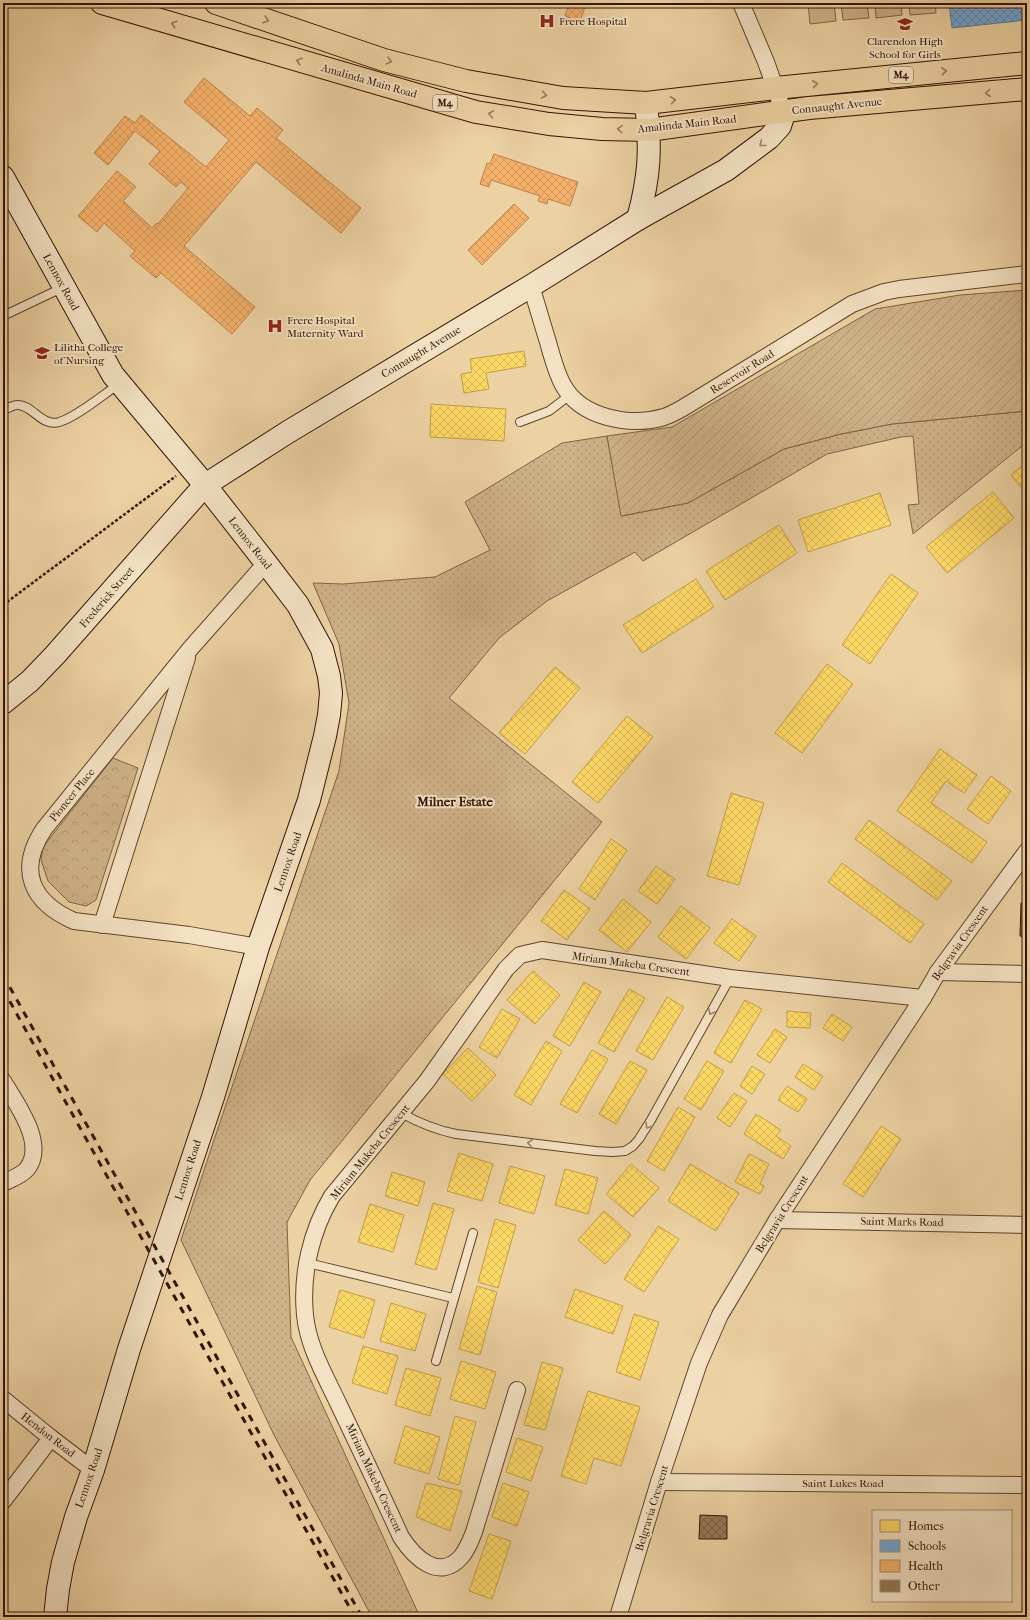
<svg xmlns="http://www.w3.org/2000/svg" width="1030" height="1620" viewBox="0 0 1030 1620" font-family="'IM FELL French Canon',serif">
	<defs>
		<pattern id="grass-dots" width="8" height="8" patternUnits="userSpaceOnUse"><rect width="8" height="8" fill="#cdb187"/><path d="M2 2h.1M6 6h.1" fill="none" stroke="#b09773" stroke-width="1.8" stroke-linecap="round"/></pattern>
		<pattern id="park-crowns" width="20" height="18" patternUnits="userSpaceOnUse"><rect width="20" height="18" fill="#cdb187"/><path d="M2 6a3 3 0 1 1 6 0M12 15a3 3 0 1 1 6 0" fill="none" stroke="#b09773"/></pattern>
		<pattern id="garden-furrows" width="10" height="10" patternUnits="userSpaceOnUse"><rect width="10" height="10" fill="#cdb187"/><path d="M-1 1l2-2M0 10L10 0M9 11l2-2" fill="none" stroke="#b09773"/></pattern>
		<pattern id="homes-cross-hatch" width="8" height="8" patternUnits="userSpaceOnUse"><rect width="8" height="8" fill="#ffd966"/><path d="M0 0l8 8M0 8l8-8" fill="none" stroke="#dbb957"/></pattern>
		<pattern id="schools-cross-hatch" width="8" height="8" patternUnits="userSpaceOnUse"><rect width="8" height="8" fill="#6fa8dc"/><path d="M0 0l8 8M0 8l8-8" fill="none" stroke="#5c88b0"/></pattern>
		<pattern id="health-cross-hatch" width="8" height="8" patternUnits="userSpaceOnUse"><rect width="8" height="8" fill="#f6b26b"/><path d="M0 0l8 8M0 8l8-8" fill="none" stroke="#d3985b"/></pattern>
		<pattern id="building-cross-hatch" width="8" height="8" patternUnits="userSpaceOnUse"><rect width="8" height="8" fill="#937656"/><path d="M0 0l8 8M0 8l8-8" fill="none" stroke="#796045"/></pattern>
	</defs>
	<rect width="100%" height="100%" fill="#ecd1a2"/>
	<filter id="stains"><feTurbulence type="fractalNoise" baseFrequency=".005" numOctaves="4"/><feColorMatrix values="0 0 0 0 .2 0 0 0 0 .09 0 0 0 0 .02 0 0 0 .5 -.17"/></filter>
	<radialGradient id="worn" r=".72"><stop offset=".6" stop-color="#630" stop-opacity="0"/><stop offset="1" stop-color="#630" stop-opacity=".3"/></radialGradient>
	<!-- grass -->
	<polygon fill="url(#grass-dots)" stroke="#806245" points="1027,411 1027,442 913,534 908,505 919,504 913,436 901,437 827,454 643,561 635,552 547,601 499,638 449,698 602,822 310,1180 287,1222 291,1337 420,1617 372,1617 274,1435 181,1240 214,1140 339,771 349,703 339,644 313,583 343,584 435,577 490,550 465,502 562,443 607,436 622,516 688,503 784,449 841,434 892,424"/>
	<!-- park -->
	<polygon fill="url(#park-crowns)" stroke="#806245" points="113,758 138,768 96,900 86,906 69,902 48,881 41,860 43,847"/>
	<!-- garden -->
	<polygon fill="url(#garden-furrows)" stroke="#806245" points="1027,290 1027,411 892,424 841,434 784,449 688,503 621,516 607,436 672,427 875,309 960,295"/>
	<!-- pitch -->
	<g fill="#cdb187" stroke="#806245">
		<polygon points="808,3 834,3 836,21 810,24"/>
		<polygon points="841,3 867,3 869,18 843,20"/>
		<polygon points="875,3 901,3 902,15 876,18"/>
		<polygon points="909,3 935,3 936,13 910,15"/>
	</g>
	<!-- homes -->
	<g fill="url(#homes-cross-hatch)" stroke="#c29e48">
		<polygon points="524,351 526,366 486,373 489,389 464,393 461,374 472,372 470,359"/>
		<polygon points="431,404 506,409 504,441 430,437"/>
		<polygon points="1027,462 1027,495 1011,475"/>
		<polygon points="993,492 1014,518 947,573 926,547"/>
		<polygon points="880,493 891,525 808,552 798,520"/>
		<polygon points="779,525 797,553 725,600 706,571"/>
		<polygon points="891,574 918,593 870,664 842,645"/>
		<polygon points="696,579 714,607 642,653 623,625"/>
		<polygon points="827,664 853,684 802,753 775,733"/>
		<polygon points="555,667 580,688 525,754 499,733"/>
		<polygon points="1027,712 1027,721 1023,716"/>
		<polygon points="627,716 653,737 598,803 572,782"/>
		<polygon points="940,749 977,775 964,793 946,781 931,803 987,842 972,863 897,811"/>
		<polygon points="991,776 1011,791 988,824 967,809"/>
		<polygon points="731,793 764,803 739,885 707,876"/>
		<polygon points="869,820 952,881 937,900 855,839"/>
		<polygon points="611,839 627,850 595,900 579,889"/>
		<polygon points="842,863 924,924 910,943 828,882"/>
		<polygon points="656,866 675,879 657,904 638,891"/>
		<polygon points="564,890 590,909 567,940 541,921"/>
		<polygon points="623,899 651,922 627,952 599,930"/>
		<polygon points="681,906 710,928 686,959 658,937"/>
		<polygon points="732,919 756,936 739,961 714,943"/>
		<polygon points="533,971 560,995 535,1024 507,1000"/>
		<polygon points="584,982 601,992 570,1046 553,1036"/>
		<polygon points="629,989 645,998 614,1052 598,1043"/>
		<polygon points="667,997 684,1007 653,1060 636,1051"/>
		<polygon points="745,1000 762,1009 731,1063 714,1053"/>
		<polygon points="502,1009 520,1019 497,1058 479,1047"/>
		<polygon points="787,1011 811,1013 810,1028 787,1027"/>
		<polygon points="832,1014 852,1027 843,1041 823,1028"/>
		<polygon points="775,1029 787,1037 770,1063 757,1055"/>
		<polygon points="546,1041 562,1051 531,1105 514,1095"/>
		<polygon points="468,1048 496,1075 472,1101 443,1074"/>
		<polygon points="592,1050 608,1059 577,1113 560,1104"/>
		<polygon points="630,1061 647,1070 616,1124 599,1114"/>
		<polygon points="707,1061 724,1071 701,1110 684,1099"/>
		<polygon points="803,1064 823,1076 814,1090 795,1077"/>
		<polygon points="752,1066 765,1074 752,1094 740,1086"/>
		<polygon points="787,1086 807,1099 798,1112 778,1100"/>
		<polygon points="734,1093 747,1101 730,1127 717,1118"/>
		<polygon points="678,1107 695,1117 664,1171 647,1161"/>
		<polygon points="756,1114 781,1130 776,1136 791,1146 783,1159 744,1134"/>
		<polygon points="881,1126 901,1139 863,1197 843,1184"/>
		<polygon points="459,1153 493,1164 482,1201 447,1191"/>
		<polygon points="749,1154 769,1164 760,1184 764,1186 760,1194 735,1182"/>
		<polygon points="631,1164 659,1188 633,1217 606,1194"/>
		<polygon points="690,1164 739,1193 716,1231 668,1201"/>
		<polygon points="510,1166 545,1176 534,1214 499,1203"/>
		<polygon points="565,1169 598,1178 588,1214 555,1205"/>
		<polygon points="392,1172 425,1182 418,1206 385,1196"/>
		<polygon points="433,1203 454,1209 436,1270 415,1264"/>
		<polygon points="370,1204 404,1215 393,1252 358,1242"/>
		<polygon points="604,1211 631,1235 605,1264 578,1240"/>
		<polygon points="495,1219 516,1225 498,1288 478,1282"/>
		<polygon points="658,1226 679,1239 644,1292 624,1279"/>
		<polygon points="477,1286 497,1292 480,1355 459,1349"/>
		<polygon points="575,1289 623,1306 613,1334 565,1317"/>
		<polygon points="340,1290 375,1300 364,1338 329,1327"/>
		<polygon points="391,1303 426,1314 415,1351 380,1341"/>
		<polygon points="634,1314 659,1322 640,1380 616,1372"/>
		<polygon points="363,1346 398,1356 387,1394 352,1383"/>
		<polygon points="461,1361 496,1372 485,1409 450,1399"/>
		<polygon points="542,1362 563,1368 545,1430 524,1425"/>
		<polygon points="406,1368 441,1378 430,1416 395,1405"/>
		<polygon points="588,1391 640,1407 621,1466 594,1458 586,1484 561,1476"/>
		<polygon points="455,1416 476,1422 459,1485 438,1479"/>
		<polygon points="405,1426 440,1437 429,1474 394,1463"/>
		<polygon points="517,1438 543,1447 531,1481 506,1472"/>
		<polygon points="426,1483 462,1491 450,1531 416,1517"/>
		<polygon points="503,1483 529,1492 517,1526 492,1517"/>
		<polygon points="489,1534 511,1541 492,1599 469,1591"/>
	</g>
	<!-- schools -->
	<polygon fill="url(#schools-cross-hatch)" stroke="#5d7b9b" points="949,3 1026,3 1027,20 952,28"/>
	<!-- health -->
	<g fill="url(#health-cross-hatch)" stroke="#bc824c">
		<polygon points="558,3 586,3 580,22 565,16 568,6"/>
		<polygon points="204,78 250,116 257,108 283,130 276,138 361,208 341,233 256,162 184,246 255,307 232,334 161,273 156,278 130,256 135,251 104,223 97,232 78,216 117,171 136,187 123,201 152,228 157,223 158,224 188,188 181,182 176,187 149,164 160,151 135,131 108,165 94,153 125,116 135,123 141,115 206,167 229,140 184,102"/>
		<polygon points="494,154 578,182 570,206 548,199 547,204 538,201 540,196 491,180 489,187 480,184 487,163 490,164"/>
		<polygon points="514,204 529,218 482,265 468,250"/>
	</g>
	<!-- building -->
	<g fill="url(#building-cross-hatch)" stroke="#331303">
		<polygon points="1021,903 1027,904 1027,937 1020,936"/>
		<polygon points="700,1515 727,1516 727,1539 699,1539"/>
	</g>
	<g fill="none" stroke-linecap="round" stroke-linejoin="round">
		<defs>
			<g id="lane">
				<polyline points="3,316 64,287"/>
				<path d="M3,410C7,409 13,405 17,405C32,404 41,427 59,422C75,418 104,394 119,384"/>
				<polyline points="520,422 549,411 570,395"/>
				<path d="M401,1113C419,1123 436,1130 456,1134L595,1151L613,1152L625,1151L633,1146L639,1139L651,1120L730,978"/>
				<polyline points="308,1263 453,1298"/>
				<polyline points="436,1361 473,1233"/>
			</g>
			<g id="street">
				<polyline points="741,3 766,62 784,113"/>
				<path d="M531,286C537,305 542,323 548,342C552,357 556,372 563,385C581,418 630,427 664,417C673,414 683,408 691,403L852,304L884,292L899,289L1027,274"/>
				<polyline points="102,925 187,658"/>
				<path d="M258,947L189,935L74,921C31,902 17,870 44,829L190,649L266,563"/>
				<polyline points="938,972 1027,974"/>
				<path d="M3,1081C16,1103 47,1144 27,1169C21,1176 11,1179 3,1183"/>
				<polyline points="777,1220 1027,1225"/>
				<path d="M517,1390L474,1532C471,1540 467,1550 461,1557C439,1582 414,1557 401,1537C381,1493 360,1449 339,1405C326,1377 308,1347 305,1315C301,1274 311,1231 332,1196L427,1081L506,969L520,955L542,950L730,978L923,998"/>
				<polyline points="3,1399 51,1438 93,1470"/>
				<polyline points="659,1482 1027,1485"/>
				<polyline points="3,1501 51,1438"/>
				<polyline points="618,1617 659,1482 699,1363 720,1315 777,1220 923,998 938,972 1027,851"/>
			</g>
			<g id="secondary">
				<polyline points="3,177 113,375 205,485 266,563 298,605 322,649 329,676 331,693 329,715 325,736 309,800 258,947 213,1097 129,1349 93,1470 76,1517 63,1562 58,1589 55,1617"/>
				<path d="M638,219C650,175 651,148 646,103"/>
				<polyline points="3,703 30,681 55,655 205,485 288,432 531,286 638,219 726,170 769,138 780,126 784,113"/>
			</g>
			<g id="primary">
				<polyline points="102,3 476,112 549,124 602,129 649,130 809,108 1027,89"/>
				<polyline points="216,3 384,60 466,81 563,98 646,103 776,88 1027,63"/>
			</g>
		</defs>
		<!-- lane casing -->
		<use href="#lane" stroke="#61422b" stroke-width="10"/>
		<!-- street casing -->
		<use href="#street" stroke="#61422b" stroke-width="18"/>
		<!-- secondary casing -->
		<use href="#secondary" stroke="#331303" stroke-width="24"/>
		<!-- primary casing -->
		<use href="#primary" stroke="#331303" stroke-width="24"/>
		<!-- path -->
		<polyline stroke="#331303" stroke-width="2.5" stroke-dasharray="3 2" stroke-linecap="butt" points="3,605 176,476"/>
		<!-- lane -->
		<use href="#lane" stroke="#f3e1c3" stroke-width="8"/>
		<!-- street -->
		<use href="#street" stroke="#f3e1c3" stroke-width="16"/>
		<!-- secondary -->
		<use href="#secondary" stroke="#f3e1c3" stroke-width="22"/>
		<!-- primary -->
		<use href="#primary" stroke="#ecd1a2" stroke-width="22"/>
		<!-- rail -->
		<g stroke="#331303" stroke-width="3" stroke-dasharray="7 7" stroke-linecap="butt">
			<polyline points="3,975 362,1617"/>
			<path d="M3,989C119,1199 237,1408 355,1617"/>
		</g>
	</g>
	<!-- one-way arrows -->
	<defs><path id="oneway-chevron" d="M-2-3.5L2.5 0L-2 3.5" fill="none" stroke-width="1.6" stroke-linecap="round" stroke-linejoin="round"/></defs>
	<g stroke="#997c5a">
		<use href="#oneway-chevron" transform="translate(266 20) rotate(19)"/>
		<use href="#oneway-chevron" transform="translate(174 24) rotate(-163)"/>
		<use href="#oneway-chevron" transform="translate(299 61) rotate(-164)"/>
		<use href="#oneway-chevron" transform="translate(389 61) rotate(15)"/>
		<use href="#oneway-chevron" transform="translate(944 71) rotate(-6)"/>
		<use href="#oneway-chevron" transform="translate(815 84) rotate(-6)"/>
		<use href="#oneway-chevron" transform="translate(988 93) rotate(175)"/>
		<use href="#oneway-chevron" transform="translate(544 95) rotate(10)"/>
		<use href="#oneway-chevron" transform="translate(673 100) rotate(-7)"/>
		<use href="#oneway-chevron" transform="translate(491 114) rotate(-170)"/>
		<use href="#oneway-chevron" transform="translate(620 129) rotate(-178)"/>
	</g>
	<g stroke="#9d846d">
		<use href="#oneway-chevron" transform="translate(762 144) rotate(141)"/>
		<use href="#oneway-chevron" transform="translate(711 1012) rotate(119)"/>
		<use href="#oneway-chevron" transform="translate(648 1126) rotate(123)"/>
		<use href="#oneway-chevron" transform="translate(530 1143) rotate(-173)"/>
	</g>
	<!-- icons -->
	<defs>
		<symbol id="hospital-bare" viewBox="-9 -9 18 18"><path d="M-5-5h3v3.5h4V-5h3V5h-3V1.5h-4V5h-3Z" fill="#8f2418" stroke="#f3e1c3" stroke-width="2.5" paint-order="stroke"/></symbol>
		<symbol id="school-bare" viewBox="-9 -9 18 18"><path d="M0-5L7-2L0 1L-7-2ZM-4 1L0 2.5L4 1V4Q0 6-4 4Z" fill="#8f2418" stroke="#f3e1c3" stroke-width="2.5" paint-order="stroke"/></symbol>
		<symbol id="university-bare" viewBox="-9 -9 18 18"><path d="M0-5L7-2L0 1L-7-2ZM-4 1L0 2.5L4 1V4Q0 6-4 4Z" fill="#8f2418" stroke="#f3e1c3" stroke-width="2.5" paint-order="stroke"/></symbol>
	</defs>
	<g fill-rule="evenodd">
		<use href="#hospital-bare" x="536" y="10" width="22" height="22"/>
		<use href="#school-bare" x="894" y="13" width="22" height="22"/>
		<use href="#hospital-bare" x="264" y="315" width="22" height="22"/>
		<use href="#university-bare" x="31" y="342" width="22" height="22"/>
	</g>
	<g text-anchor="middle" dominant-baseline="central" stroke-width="4" stroke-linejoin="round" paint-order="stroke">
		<!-- shield labels -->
		<g fill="#f3e1c3" stroke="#6d513d" stroke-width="1">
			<rect x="889" y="67" width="24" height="16" rx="3"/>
			<rect x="433" y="95" width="24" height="16" rx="3"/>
		</g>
		<g font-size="10" font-weight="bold" fill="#331303">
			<text x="901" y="75">M4</text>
			<text x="445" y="103">M4</text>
		</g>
		<!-- poi labels -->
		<g font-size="11" fill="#331303" stroke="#f3e1c3" text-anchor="start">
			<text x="559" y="21">Frere Hospital</text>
			<text x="905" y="41" text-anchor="middle">Clarendon High<tspan x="905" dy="13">School for Girls</tspan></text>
			<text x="287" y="320">Frere Hospital<tspan x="287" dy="13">Maternity Ward</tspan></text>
			<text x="54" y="347">Lilitha College<tspan x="54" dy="13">of Nursing</tspan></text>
		</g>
		<!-- street labels -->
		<g font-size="11" fill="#331303" stroke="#f3e1c3">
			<text transform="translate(369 81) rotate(16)">Amalinda Main Road</text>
			<text transform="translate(837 106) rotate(-6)">Connaught Avenue</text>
			<text transform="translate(687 124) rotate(-6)">Amalinda Main Road</text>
			<text transform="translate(61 282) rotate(61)">Lennox Road</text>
			<text transform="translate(421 352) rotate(-31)">Connaught Avenue</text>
			<text transform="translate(742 372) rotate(-32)">Reservoir Road</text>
			<text transform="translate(250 543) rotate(52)">Lennox Road</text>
			<text transform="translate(107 597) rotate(-49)">Frederick Street</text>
			<text transform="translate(72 795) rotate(-51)">Pioneer Place</text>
			<text transform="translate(288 862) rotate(-71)">Lennox Road</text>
			<text transform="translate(960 943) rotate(-55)">Belgravia Crescent</text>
			<text transform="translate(631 964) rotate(8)">Miriam Makeba Crescent</text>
			<text transform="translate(370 1152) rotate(-51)">Miriam Makeba Crescent</text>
			<text transform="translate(188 1170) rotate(-72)">Lennox Road</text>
			<text transform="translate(782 1214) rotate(-58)">Belgravia Crescent</text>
			<text transform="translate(902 1222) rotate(1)">Saint Marks Road</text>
			<text transform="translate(48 1435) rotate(38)">Hendon Road</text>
			<text transform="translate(89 1478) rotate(-71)">Lennox Road</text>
			<text transform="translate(374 1478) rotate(65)">Miriam Makeba Crescent</text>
			<text x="843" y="1483">Saint Lukes Road</text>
			<text transform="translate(652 1508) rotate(-73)">Belgravia Crescent</text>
		</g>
		<!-- quarter labels -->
		<g font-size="13" font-weight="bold" fill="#331303" stroke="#f3e1c3">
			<text x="455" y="801">Milner Estate</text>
		</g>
	</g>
	<!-- margin -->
	<rect width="1030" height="1620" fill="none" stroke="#ecd1a2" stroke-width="16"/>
	<rect x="4" y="4" width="1022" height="1612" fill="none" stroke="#331303" stroke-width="2"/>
	<rect x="8" y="8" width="1014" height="1604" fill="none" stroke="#331303"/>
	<!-- legend -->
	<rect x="872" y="1510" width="140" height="92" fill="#f3e1c3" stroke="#a68f76"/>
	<rect x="880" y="1520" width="20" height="12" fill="#ffd966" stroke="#a68f76"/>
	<text x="908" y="1530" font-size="12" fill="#331303">Homes</text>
	<rect x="880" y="1540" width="20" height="12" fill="#6fa8dc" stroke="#a68f76"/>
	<text x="908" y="1550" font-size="12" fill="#331303">Schools</text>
	<rect x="880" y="1560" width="20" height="12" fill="#f6b26b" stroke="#a68f76"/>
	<text x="908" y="1570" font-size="12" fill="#331303">Health</text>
	<rect x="880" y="1580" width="20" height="12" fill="#937656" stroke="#a68f76"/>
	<text x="908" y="1590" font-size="12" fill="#331303">Other</text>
	<rect width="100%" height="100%" filter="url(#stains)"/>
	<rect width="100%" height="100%" fill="url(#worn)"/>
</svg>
